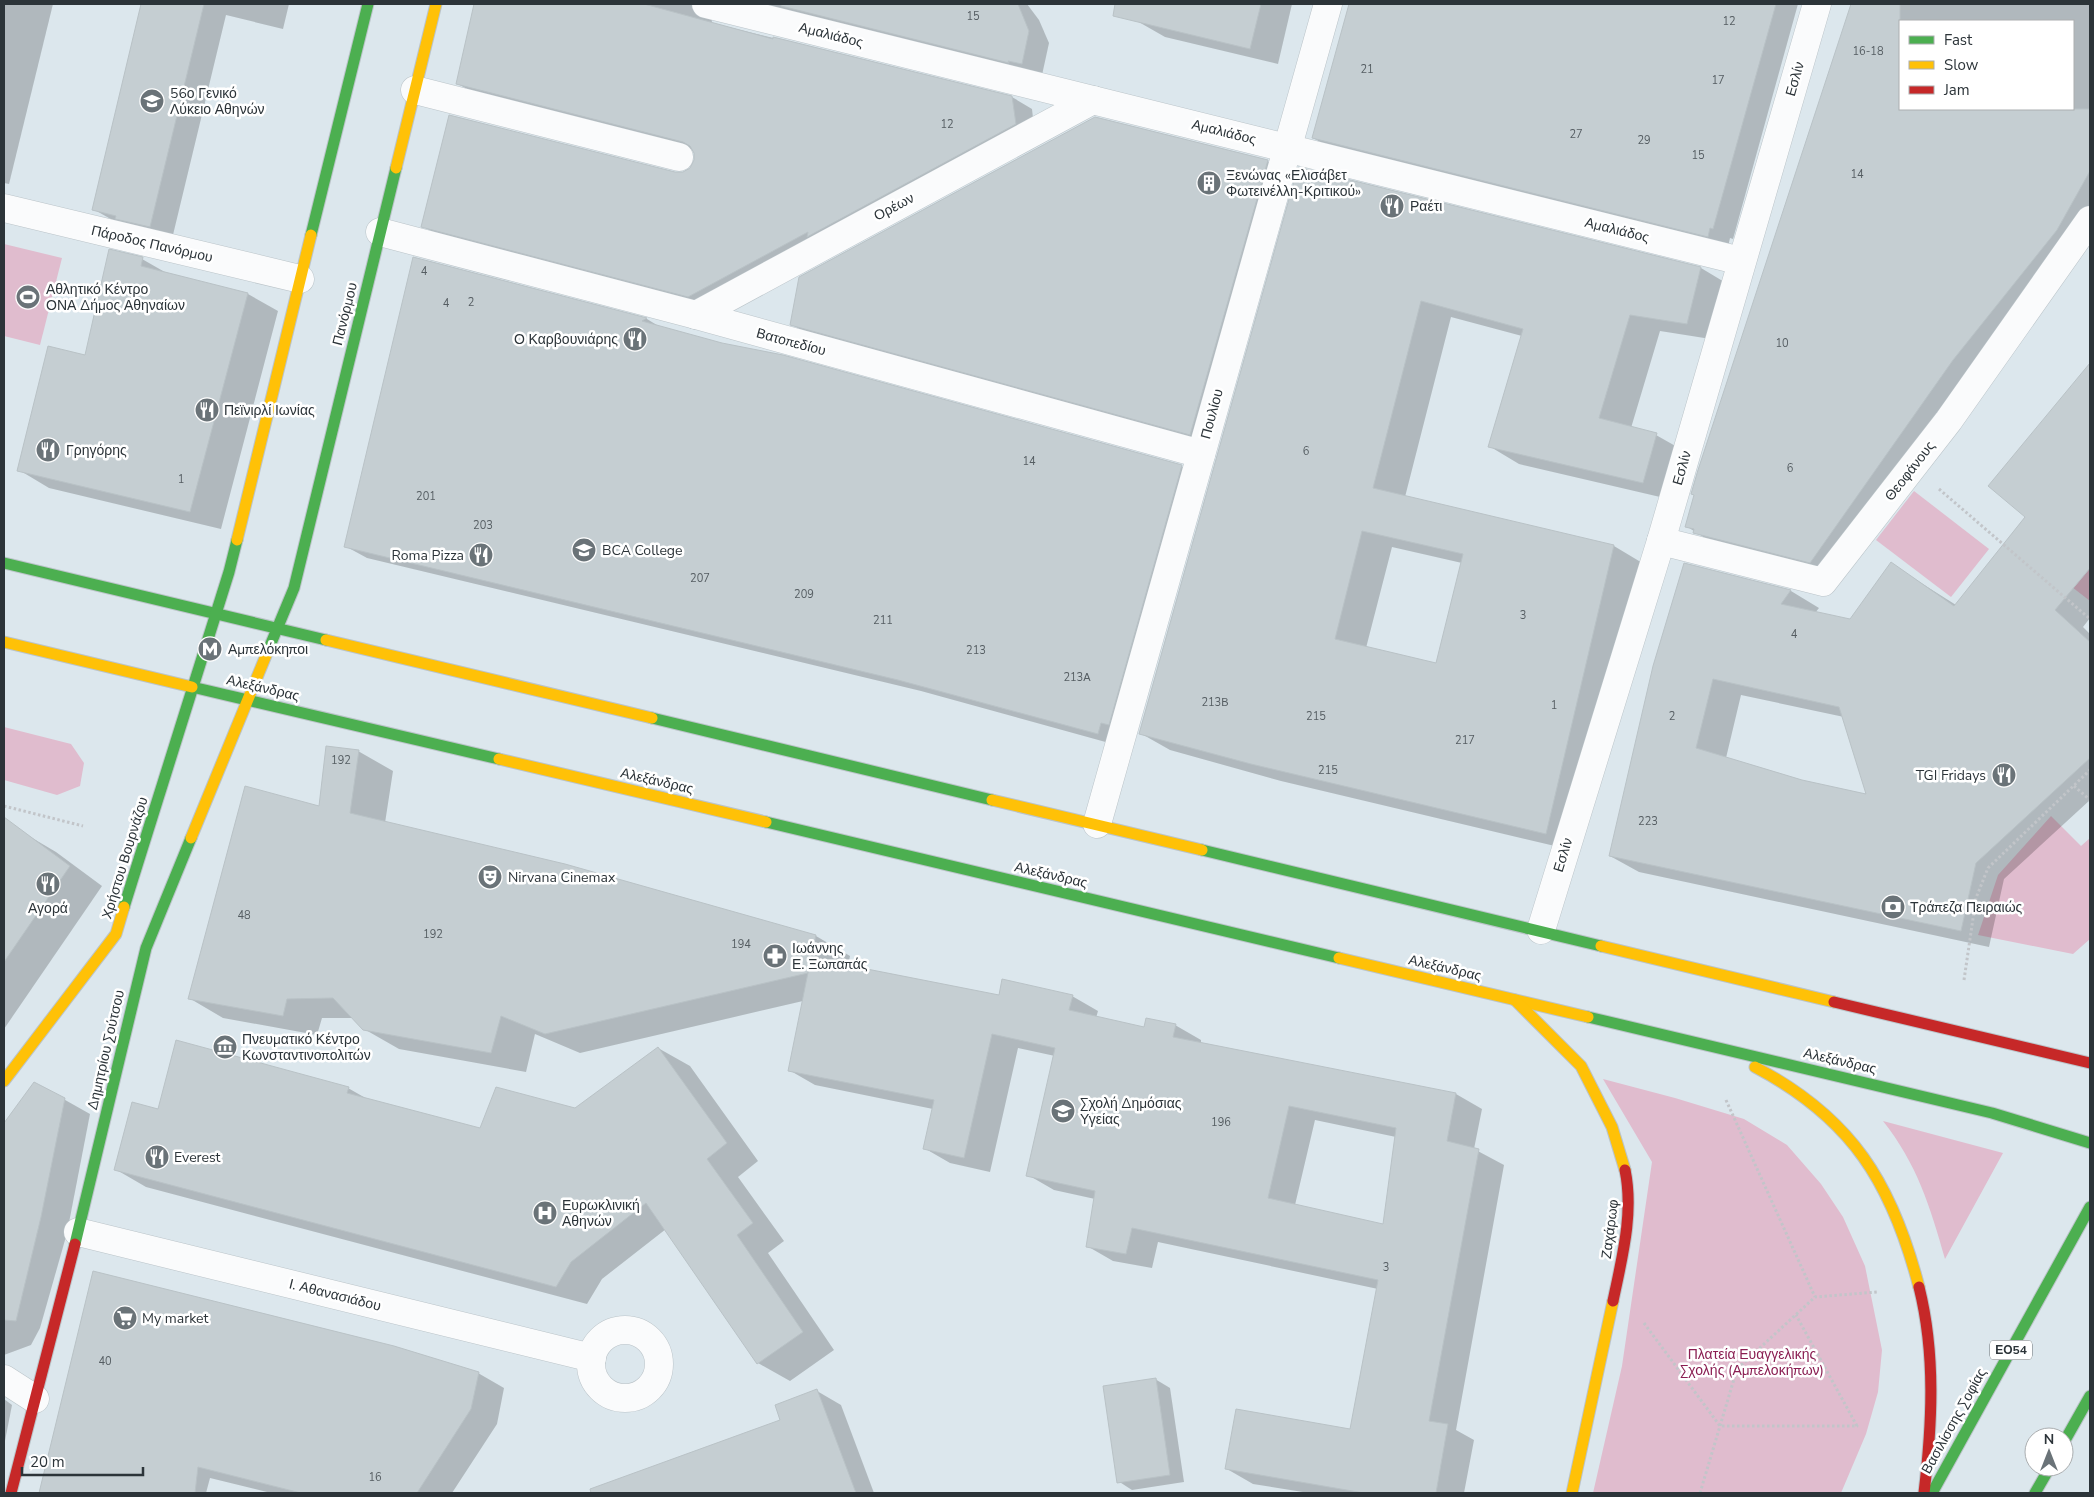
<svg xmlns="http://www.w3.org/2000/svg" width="2094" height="1497" viewBox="0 0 2094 1497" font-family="'Nunito Sans',sans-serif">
	<rect width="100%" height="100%" fill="#dce7ed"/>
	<!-- green -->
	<g fill="#e0bcce">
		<polygon points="4,244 62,258 40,345 4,336"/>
		<polygon points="1914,491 1989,549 1951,597 1876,540"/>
		<polygon points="2090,568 2090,601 2072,587"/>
		<polygon points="4,727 71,744 84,763 80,786 57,795 4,780"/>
		<polygon points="2051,816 2081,846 2090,838 2090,939 2073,954 1978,935 1998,875"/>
		<polygon points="1603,1079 1675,1098 1744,1119 1787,1145 1821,1184 1843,1217 1865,1266 1882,1350 1878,1392 1866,1434 1841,1493 1593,1493 1622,1366 1652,1162"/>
		<path d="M1883,1121L2003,1153L1945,1259C1930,1206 1917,1164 1883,1121Z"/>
	</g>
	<!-- shadow -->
	<g fill="#0003" fill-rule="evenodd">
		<polygon points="4,4 53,4 9,184 4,183"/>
		<polygon points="142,4 289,4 283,29 226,15 172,239 116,222 93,209"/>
		<polygon points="475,4 716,4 711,12 712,23 1012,97 1032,109 1035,136 708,307 442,238 423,226 683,173 691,169 695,161 694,150 478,95 458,84"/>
		<polygon points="747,4 1027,4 1039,20 1049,43 1042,75"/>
		<polygon points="1142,4 1292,4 1278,64 1165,37 1137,21"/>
		<polygon points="1350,4 1798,4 1733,239 1730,238 1728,247 1333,149 1313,138"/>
		<path d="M1852,4H2090V220L1832,574L1716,545L1686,526L1695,496L1699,472ZM1900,21H2073V109H1900Z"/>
		<polygon points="1267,161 1292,175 1215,448 815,338 791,324"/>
		<path d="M1299,169L1701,268L1731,286L1717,340L1660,331L1631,428L1656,435L1686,452L1673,500L1519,464L1489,446L1522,336L1451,317L1405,497L1614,546L1644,564L1576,851L1281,781L1170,750L1140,733ZM1392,547L1462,563L1437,665L1366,648Z"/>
		<polygon points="142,259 170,275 248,294 278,311 221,529 49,488 19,470"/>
		<polygon points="415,259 647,319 660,327 721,344 1181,466 1203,479 1120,746 921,691 367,558 345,546"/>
		<path d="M2090,364V618L2083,627L2090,634V800L2004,879L1989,947L1639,872L1610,856L1685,564L1791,591L1819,608L1815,613L1851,621L1891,564L1956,605L2026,516L1990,486ZM1741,695L1844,717L1868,795L1802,781L1726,758Z"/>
		<path d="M358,751L393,771L385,823L565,865L816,936L850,956L848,966L1000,996H1072L1098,1011L1096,1018L1145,1029L1175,1025L1201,1040V1044L1456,1094L1482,1109L1474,1149L1504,1165L1456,1430L1474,1440L1464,1493H1309L1253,1484L1227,1469L1351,1430L1378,1289L1158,1242L1152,1268L1113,1261L1087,1246L1095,1199L1054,1190L1028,1175L1055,1056L1018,1048L990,1172L950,1163L924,1148L933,1109L815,1085L789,1070L803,1001L580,1053L535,1034L526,1072L399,1049L364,1029L353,1018H322L317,1035L223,1018L189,998ZM1315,1120L1396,1137L1384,1226L1295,1205Z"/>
		<polygon points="4,829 22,832 56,852 102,886 4,1029"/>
		<polygon points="658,1048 690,1066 758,1161 738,1177 784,1241 768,1253 834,1350 790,1381 758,1363 666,1229 602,1279 587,1304 146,1187 115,1169 159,1110 348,1088 369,1100 481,1129 575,1109"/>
		<polygon points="35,1083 90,1114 67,1233 40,1328 31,1345 4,1355 4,1125"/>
		<polygon points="94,1273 478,1373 504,1388 497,1424 452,1493 271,1493 210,1478 206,1493 41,1493"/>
		<polygon points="1155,1379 1170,1388 1184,1482 1132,1490 1118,1481"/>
		<polygon points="817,1391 841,1405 874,1493 655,1493 646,1470 782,1421"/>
		<polygon points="4,1399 12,1405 4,1446"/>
	</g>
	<!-- building -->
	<g fill="#c5ced2" stroke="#b9c2c6" fill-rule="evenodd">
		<polygon points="141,4 204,4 150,227 115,219 116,216 92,210"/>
		<polygon points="474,4 644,4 773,39 773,37 1012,96 1016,124 807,237 808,232 688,297 421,227 449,115 675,172 683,172 690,168 694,160 694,153 690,146 683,142 456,84"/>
		<polygon points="781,4 1018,4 1029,31 1022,64 1008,61 1009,63 781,6"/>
		<polygon points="1115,4 1261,4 1250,49 1113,16"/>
		<polygon points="1349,4 1776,4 1713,229 1710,228 1708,237 1312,138"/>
		<polygon points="1851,4 1900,4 1900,109 2090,109 2090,171 2057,230 1953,360 1810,563 1693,533 1694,529 1685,527 1694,495 1691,494 1698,470"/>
		<polygon points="1095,117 1268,160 1190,435 790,325 799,277"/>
		<path d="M1298,167L1701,267L1687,324L1630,315L1599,418L1657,433L1643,483L1488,447L1523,329L1421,301L1373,488L1614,545L1546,834L1251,764L1139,734ZM1362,531L1463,554L1436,663L1335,639Z"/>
		<polygon points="109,249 143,257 141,266 248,293 190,512 17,471 48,346 85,355"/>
		<polygon points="413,257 647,318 642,321 722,343 783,355 1182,465 1109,725 1101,723 1098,734 898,680 344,547"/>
		<path d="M2090,363V568L2055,610L2090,642V758L1976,863L1961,931L1609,856L1653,666L1684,563L1791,590L1781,604L1850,619L1891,562L1954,606L2025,517L1988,486ZM1713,679L1839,707L1866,794L1802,780L1696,748Z"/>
		<polygon points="326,746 359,750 350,813 565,864 816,935 808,973 545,1034 501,1016 491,1053 363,1030 333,998 287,999 283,1016 188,999 245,786 319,806"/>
		<polygon points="4,817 70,866 4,962"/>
		<path d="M811,958L999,995L1002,979L1073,995L1069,1010L1144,1027L1146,1018L1176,1024L1173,1037L1456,1093L1447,1141L1479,1149L1429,1421L1448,1424L1436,1493H1364L1225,1469L1236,1409L1350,1429L1378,1280L1132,1228L1126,1254L1086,1247L1095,1191L1026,1176L1055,1048L992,1034L964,1158L923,1149L934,1100L788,1071ZM1289,1106L1396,1128L1383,1224L1268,1198Z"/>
		<polygon points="176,1040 349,1087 347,1093 480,1128 496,1087 575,1108 658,1047 727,1143 707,1159 753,1223 737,1235 803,1332 757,1364 646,1203 571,1262 556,1287 114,1170 132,1102 158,1109"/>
		<polygon points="34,1082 65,1098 41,1217 16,1321 4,1320 4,1123"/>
		<polygon points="93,1271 394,1346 479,1372 471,1409 417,1493 301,1493 198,1467 195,1493 39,1493"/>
		<polygon points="1156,1378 1170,1475 1117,1483 1103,1386"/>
		<polygon points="817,1389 856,1493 591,1493 590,1489 780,1420 775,1405"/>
	</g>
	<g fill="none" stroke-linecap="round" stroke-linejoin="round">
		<defs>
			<g id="street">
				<polyline points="706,4 1741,261"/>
				<polyline points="415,90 679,157"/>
				<polyline points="4,208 300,279"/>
				<polyline points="380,232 696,315 1201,454"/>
				<polyline points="696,315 1093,100"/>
				<polyline points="1661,541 1823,582 1949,420 2090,220"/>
				<polyline points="1097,824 1328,4"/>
				<polyline points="1541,930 1661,541 1817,4"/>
				<polyline points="78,1232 592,1358"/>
				<circle cx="625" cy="1364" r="34"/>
				<polyline points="4,1379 35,1399"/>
			</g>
			<g id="fast">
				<polyline points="311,235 368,4"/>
				<polyline points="4,563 326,640"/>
				<polyline points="267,653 294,588 396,168"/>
				<polyline points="192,687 499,759"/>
				<polyline points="652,718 992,800"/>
				<polyline points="766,822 1339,958"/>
				<polyline points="1202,850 1601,946"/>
				<polyline points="124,907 229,572 237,540"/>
				<polyline points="1588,1017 1992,1113 2090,1143"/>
				<polyline points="75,1244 146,948 191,838"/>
				<polyline points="2064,1442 2090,1396"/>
				<polyline points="1932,1493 2090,1207"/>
				<polyline points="2035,1493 2050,1467"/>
			</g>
			<g id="slow">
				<polyline points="396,168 436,4"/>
				<polyline points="237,540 311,235"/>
				<polyline points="326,640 652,718"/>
				<polyline points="4,642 192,687"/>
				<polyline points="499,759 766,822"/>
				<polyline points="992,800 1202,850"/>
				<polyline points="191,838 267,653"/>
				<polyline points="1601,946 1834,1002"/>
				<polyline points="1339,958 1588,1017"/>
				<polyline points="1515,1000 1581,1066 1612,1127 1625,1170"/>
				<path d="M1755,1067C1852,1118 1892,1183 1919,1287"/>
				<polyline points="4,1081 116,934 124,907"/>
				<polyline points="1572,1493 1613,1301"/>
			</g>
			<g id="jam">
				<polyline points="1834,1002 2090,1063"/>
				<path d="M1919,1287C1936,1355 1932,1425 1924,1493"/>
				<path d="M1613,1301C1622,1258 1634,1213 1625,1170"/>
				<polyline points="11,1493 75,1244"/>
			</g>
		</defs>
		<!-- street casing -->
		<use href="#street" stroke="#bbc4c9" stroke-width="29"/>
		<!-- fast casing -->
		<use href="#fast" stroke="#bbc4c9" stroke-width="13"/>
		<!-- slow casing -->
		<use href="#slow" stroke="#bbc4c9" stroke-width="13"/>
		<!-- jam casing -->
		<use href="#jam" stroke="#bbc4c9" stroke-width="13"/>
		<!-- path -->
		<g stroke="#c2c5c9" stroke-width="3" stroke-dasharray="2.5 2.5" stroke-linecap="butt">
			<polyline points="1939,489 2090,619"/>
			<polyline points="2074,786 2090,800"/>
			<polyline points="4,806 83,826"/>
			<polyline points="1964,980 1976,898 1988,868 2090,770"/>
			<polyline points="1726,1100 1815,1297"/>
			<polyline points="1644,1323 1720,1426 1857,1426 1796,1315"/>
			<polyline points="1700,1493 1737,1369 1815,1297 1877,1292"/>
		</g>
		<!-- street -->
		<use href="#street" stroke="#fafbfc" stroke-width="28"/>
		<!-- fast -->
		<use href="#fast" stroke="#4caf50" stroke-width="11"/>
		<!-- slow -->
		<use href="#slow" stroke="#ffc107" stroke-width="11"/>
		<!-- jam -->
		<use href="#jam" stroke="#c62828" stroke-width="11"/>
	</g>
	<!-- icons -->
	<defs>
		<symbol id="school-disc" viewBox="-11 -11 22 22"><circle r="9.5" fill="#6a7378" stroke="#fff"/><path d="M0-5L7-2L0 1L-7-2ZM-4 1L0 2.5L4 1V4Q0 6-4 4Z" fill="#fff"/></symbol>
		<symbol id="building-disc" viewBox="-11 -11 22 22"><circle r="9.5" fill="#6a7378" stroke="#fff"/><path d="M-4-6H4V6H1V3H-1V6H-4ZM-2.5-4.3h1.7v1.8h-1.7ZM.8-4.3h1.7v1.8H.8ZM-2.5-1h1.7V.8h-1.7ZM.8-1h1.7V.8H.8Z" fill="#fff"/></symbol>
		<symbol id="restaurant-disc" viewBox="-11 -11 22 22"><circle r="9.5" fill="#6a7378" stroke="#fff"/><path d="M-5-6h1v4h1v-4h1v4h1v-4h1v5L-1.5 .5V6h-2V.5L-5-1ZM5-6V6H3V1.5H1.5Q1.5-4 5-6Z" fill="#fff"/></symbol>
		<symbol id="stadium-disc" viewBox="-11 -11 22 22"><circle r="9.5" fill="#6a7378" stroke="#fff"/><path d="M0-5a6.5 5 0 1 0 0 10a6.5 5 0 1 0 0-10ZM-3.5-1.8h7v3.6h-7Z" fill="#fff"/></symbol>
		<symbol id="university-disc" viewBox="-11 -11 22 22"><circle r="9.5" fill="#6a7378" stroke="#fff"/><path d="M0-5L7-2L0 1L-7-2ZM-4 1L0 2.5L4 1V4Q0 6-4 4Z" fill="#fff"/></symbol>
		<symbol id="metro-disc" viewBox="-11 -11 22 22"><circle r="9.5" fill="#6a7378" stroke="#fff"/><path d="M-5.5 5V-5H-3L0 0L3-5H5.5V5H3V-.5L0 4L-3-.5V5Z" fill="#fff"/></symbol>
		<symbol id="theatre-disc" viewBox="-11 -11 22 22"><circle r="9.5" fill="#6a7378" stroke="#fff"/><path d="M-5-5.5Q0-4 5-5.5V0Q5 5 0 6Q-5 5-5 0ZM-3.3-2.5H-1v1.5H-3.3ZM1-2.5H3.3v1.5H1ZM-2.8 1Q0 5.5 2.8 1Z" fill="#fff"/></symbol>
		<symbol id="bank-disc" viewBox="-11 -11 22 22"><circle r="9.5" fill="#6a7378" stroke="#fff"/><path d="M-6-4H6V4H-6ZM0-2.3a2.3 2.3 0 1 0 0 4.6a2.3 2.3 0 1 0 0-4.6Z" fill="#fff"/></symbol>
		<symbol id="pharmacy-disc" viewBox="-11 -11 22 22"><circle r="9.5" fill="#6a7378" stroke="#fff"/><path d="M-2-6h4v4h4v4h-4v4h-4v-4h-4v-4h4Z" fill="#fff"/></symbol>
		<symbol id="museum-disc" viewBox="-11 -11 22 22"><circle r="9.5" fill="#6a7378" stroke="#fff"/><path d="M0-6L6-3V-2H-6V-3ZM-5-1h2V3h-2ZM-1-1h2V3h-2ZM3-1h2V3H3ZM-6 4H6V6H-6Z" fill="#fff"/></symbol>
		<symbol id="hospital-disc" viewBox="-11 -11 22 22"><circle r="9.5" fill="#6a7378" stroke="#fff"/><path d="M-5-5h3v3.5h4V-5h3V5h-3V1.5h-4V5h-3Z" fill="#fff"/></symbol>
		<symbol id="supermarket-disc" viewBox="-11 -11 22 22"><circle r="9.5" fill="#6a7378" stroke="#fff"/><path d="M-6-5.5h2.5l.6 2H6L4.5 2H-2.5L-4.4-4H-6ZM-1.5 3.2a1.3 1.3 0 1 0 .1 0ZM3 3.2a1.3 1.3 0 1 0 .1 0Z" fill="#fff"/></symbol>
	</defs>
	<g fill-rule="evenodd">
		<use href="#school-disc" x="138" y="87" width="28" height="28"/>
		<use href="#building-disc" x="1195" y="169" width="28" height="28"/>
		<use href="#restaurant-disc" x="1378" y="192" width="28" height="28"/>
		<use href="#stadium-disc" x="14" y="283" width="28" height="28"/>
		<use href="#restaurant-disc" x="621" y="325" width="28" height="28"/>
		<use href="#restaurant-disc" x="193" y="396" width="28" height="28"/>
		<use href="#restaurant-disc" x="34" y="436" width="28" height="28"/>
		<use href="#university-disc" x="570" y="536" width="28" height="28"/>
		<use href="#restaurant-disc" x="467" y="541" width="28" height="28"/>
		<use href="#metro-disc" x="196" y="635" width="28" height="28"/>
		<use href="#restaurant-disc" x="1990" y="761" width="28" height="28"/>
		<use href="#theatre-disc" x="476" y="863" width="28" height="28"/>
		<use href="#restaurant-disc" x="34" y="870" width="28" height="28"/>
		<use href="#bank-disc" x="1879" y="893" width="28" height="28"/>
		<use href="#pharmacy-disc" x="761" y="942" width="28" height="28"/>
		<use href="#museum-disc" x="211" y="1033" width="28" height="28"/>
		<use href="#university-disc" x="1049" y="1097" width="28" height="28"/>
		<use href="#restaurant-disc" x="143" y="1143" width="28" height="28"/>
		<use href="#hospital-disc" x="531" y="1199" width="28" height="28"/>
		<use href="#supermarket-disc" x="111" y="1304" width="28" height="28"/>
	</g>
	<g text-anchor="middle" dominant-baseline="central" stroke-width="5" stroke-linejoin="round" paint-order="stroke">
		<!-- number labels -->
		<g font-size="11" fill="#555d62">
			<text x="973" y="16">15</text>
			<text x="1729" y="21">12</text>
			<text x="1868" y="51">16-18</text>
			<text x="1367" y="69">21</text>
			<text x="1718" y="80">17</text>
			<text x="947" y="124">12</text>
			<text x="1576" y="134">27</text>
			<text x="1644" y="140">29</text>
			<text x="1698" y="155">15</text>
			<text x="1857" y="174">14</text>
			<text x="424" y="271">4</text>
			<text x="471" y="302">2</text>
			<text x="446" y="303">4</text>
			<text x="1782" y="343">10</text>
			<text x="1306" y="451">6</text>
			<text x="1029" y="461">14</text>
			<text x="1790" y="468">6</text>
			<text x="181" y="479">1</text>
			<text x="426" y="496">201</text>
			<text x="483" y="525">203</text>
			<text x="700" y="578">207</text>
			<text x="804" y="594">209</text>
			<text x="1523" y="615">3</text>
			<text x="883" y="620">211</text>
			<text x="1794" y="634">4</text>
			<text x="976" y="650">213</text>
			<text x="1077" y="677">213Α</text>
			<text x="1215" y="702">213Β</text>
			<text x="1554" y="705">1</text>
			<text x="1316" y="716">215</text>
			<text x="1672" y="716">2</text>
			<text x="1465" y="740">217</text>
			<text x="341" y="760">192</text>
			<text x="1328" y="770">215</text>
			<text x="1648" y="821">223</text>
			<text x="244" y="915">48</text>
			<text x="433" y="934">192</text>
			<text x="741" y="944">194</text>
			<text x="1221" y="1122">196</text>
			<text x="1386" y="1267">3</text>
			<text x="105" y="1361">40</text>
			<text x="375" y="1477">16</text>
		</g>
		<!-- shield labels -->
		<rect fill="#fff" stroke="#6b7174" stroke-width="1" x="1990" y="1340.5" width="42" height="19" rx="4"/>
		<g font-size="12" font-weight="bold" fill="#2c3439">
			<text x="2011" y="1350">ΕΟ54</text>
		</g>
		<!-- street labels -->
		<g font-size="14" fill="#2c3439" stroke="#fff">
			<text transform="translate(831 35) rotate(14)">Αμαλιάδος</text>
			<text transform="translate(1795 79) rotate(-74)">Εσλίν</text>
			<text transform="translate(1224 132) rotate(14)">Αμαλιάδος</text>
			<text transform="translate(894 207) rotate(-28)">Ορέων</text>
			<text transform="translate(1617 230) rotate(14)">Αμαλιάδος</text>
			<text transform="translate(152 244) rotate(13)">Πάροδος Πανόρμου</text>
			<text transform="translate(345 314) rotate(-76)">Πανόρμου</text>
			<text transform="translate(791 342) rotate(15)">Βατοπεδίου</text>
			<text transform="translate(1212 414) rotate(-75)">Πουλίου</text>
			<text transform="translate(1682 468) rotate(-74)">Εσλίν</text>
			<text transform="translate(1910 471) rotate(-52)">Θεοφάνους</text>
			<text transform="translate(263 688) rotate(13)">Αλεξάνδρας</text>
			<text transform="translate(657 781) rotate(13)">Αλεξάνδρας</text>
			<text transform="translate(1563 855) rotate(-73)">Εσλίν</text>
			<text transform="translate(125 858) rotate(-73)">Χρήστου Βουρνάζου</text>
			<text transform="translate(1051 875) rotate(13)">Αλεξάνδρας</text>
			<text transform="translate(1445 968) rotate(13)">Αλεξάνδρας</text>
			<text transform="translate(106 1050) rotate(-77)">Δημητρίου Σούτσου</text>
			<text transform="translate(1840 1061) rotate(13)">Αλεξάνδρας</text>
			<text transform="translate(1610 1229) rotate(-83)">Ζαχάρωφ</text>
			<text transform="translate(335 1295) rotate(14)">Ι. Αθανασιάδου</text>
			<text transform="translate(1954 1421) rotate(-61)">Βασιλίσσης Σοφίας</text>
		</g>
		<!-- poi labels -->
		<g font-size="14" fill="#2c3439" stroke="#fff" text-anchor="start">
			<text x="170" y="93">56ο Γενικό<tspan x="170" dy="16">Λύκειο Αθηνών</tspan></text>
			<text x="1226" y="175">Ξενώνας «Ελισάβετ<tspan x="1226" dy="16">Φωτεινέλλη-Κριτικού»</tspan></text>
			<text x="1410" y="206">Ραέτι</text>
			<text x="46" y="289">Αθλητικό Κέντρο<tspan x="46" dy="16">ΟΝΑ Δήμος Αθηναίων</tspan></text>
			<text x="618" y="339" text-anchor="end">Ο Καρβουνιάρης</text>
			<text x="224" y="410">Πεϊνιρλί Ιωνίας</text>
			<text x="66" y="450">Γρηγόρης</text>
			<text x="602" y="550">BCA College</text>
			<text x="464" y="555" text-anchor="end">Roma Pizza</text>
			<text x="228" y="649">Αμπελόκηποι</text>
			<text x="1986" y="775" text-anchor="end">TGI Fridays</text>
			<text x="508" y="877">Nirvana Cinemax</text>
			<text x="1910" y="907">Τράπεζα Πειραιώς</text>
			<text x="48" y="908" text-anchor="middle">Αγορά</text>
			<text x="792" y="948">Ιωάννης<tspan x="792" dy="16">Ε. Ξωπαπάς</tspan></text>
			<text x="242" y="1039">Πνευματικό Κέντρο<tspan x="242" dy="16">Κωνσταντινοπολιτών</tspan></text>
			<text x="1080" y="1103">Σχολή Δημόσιας<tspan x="1080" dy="16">Υγείας</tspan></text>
			<text x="174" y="1157">Everest</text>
			<text x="562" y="1205">Ευρωκλινική<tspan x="562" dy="16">Αθηνών</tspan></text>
			<text x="142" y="1318">My market</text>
		</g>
		<!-- park labels -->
		<g font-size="14" fill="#8a1e52" stroke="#fff">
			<text x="1752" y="1354">Πλατεία Ευαγγελικής<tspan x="1752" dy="16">Σχολής (Αμπελοκήπων)</tspan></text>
		</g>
	</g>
	<!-- border -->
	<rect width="2094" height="1497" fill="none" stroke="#2c3439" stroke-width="10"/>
	<!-- legend -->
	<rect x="1899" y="20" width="175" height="90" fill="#ffffff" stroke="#abaeb0"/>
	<rect x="1909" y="36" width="25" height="8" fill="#4caf50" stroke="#abaeb0"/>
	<text x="1944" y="45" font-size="15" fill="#2c3439">Fast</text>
	<rect x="1909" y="61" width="25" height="8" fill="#ffc107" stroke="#abaeb0"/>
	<text x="1944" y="70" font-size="15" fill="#2c3439">Slow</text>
	<rect x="1909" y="86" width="25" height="8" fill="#c62828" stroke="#abaeb0"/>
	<text x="1944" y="95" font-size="15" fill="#2c3439">Jam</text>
	<!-- north arrow -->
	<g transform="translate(2049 1452)"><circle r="24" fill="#ffffff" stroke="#abaeb0"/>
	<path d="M0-4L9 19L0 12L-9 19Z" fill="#6a7378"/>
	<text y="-8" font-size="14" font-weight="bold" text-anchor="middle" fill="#2c3439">N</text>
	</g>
	<!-- scale -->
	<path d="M22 1467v8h121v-8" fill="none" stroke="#2c3439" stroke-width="2.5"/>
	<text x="30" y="1467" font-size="15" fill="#2c3439" stroke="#ffffff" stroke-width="4" paint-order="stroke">20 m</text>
</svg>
